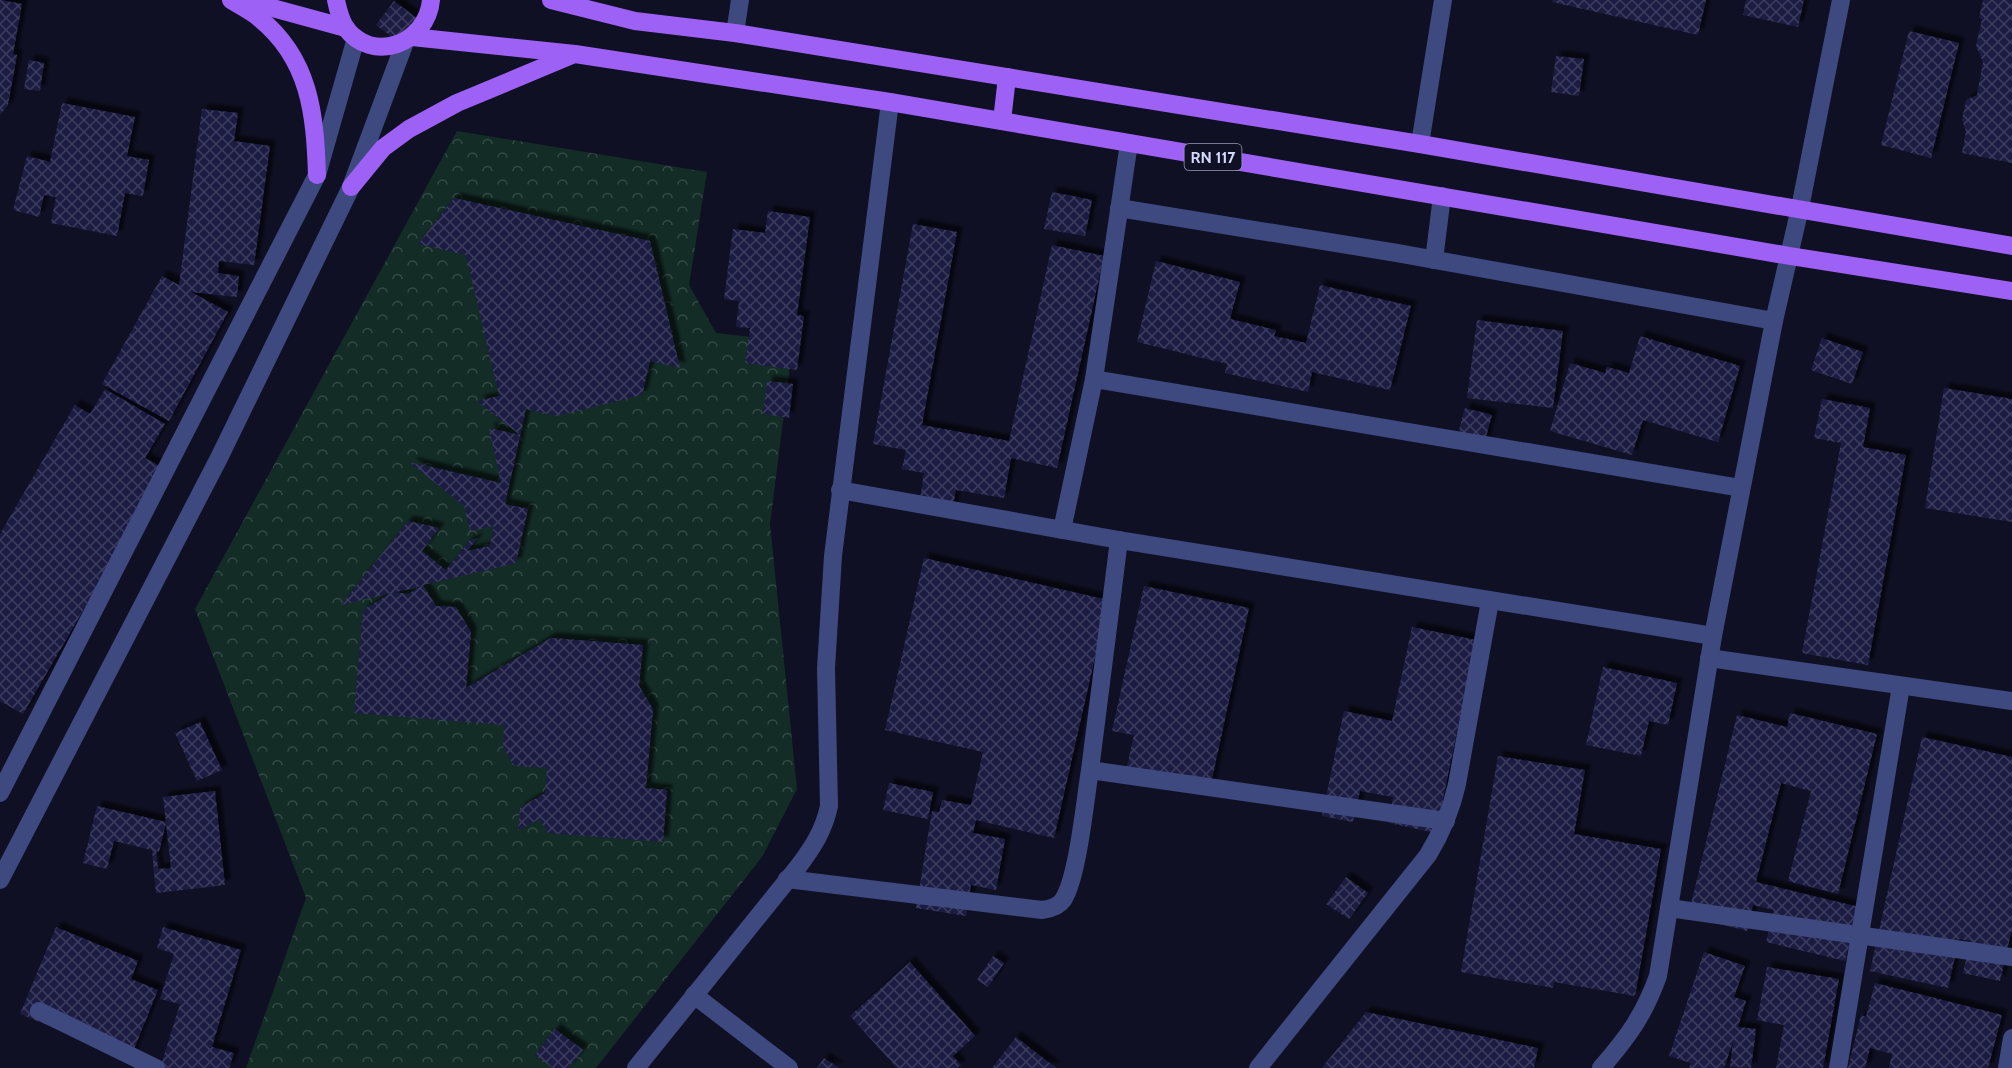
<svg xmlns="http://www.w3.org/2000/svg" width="2012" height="1068" viewBox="0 0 2012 1068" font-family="Cabin,sans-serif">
	<defs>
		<pattern id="park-crowns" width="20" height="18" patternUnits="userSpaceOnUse" patternTransform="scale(1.5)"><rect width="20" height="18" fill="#132c26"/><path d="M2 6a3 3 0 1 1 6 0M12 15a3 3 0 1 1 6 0" fill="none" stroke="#344a46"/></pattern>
		<pattern id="building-cross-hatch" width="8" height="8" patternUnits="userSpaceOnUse" patternTransform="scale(1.5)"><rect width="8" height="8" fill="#1c1d43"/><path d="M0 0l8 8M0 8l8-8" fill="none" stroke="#3c3d5f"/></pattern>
		<filter id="shadow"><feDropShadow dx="5.5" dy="-5.5" stdDeviation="1.5" flood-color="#0009"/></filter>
	</defs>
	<rect width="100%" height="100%" fill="#0f1023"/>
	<!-- park -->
	<polygon fill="url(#park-crowns)" points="457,131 707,172 689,285 716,333 793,342 770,524 797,789 762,857 596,1068 246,1068 306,898 195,609"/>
	<!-- building -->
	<g fill="url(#building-cross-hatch)" fill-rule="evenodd" filter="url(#shadow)">
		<polygon points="0,0 22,4 13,54 17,55 8,105 0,115"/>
		<polygon points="1553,0 1706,0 1698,35 1552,2"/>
		<polygon points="1746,0 1804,0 1798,27 1743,15"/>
		<polygon points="1983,0 2012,0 2012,163 1962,153 1966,131 1962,120 1966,100 1977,95 1983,62 1976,46 1982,19 1979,18"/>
		<polygon points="394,1 418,19 400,43 376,25"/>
		<polygon points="1909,31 1959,43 1931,158 1881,145"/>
		<polygon points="1556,56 1584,59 1579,96 1551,92"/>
		<polygon points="29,60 44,63 40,91 24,89"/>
		<polygon points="62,103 135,117 127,156 149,160 143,196 125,193 117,236 51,223 56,197 44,195 39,217 13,210 27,156 50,162"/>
		<polygon points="202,109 238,113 234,141 270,146 254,265 219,261 218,273 239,276 237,297 191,292 228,312 169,421 102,384 162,276 179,285"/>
		<polygon points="1052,192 1092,200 1085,236 1044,229"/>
		<path d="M454,198L650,241L680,368L650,361L642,395L557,416L526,409L505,504L528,509L516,563L423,585L436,606L456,607L471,632L466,688L551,638L643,645L639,686L653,709L646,788L667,790L663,842L548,833L539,819L518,831L520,808L545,793L547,768L514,766L503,747L504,725L354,713L363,610L391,593L341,605L408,521L439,528L422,551L446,570L470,540L478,538L467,551L490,546L494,526L470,531L464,506L409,462L501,483L489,428L520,435L477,401L499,396L466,255L418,244ZM422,586L408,594L393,592H396Z"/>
		<polygon points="768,211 810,217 797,315 804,316 797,370 745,363 750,328 736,327 739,301 724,299 733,229 765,233"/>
		<polygon points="913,224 957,232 922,425 1009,441 1052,245 1104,256 1057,468 1011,458 1004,498 956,490 951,516 918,511 924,473 902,469 906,450 873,444"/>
		<polygon points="1156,261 1240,282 1230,319 1276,330 1274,336 1306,343 1320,285 1411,306 1390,390 1312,372 1308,392 1225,373 1227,364 1137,342"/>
		<polygon points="1477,320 1563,331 1553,408 1467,398"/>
		<polygon points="1640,336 1740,366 1718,442 1643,420 1632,455 1550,431 1570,363 1605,373 1607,367 1629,373"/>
		<polygon points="1822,338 1863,352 1852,384 1811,370"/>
		<polygon points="767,381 793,384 789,418 763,414"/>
		<polygon points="1944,388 2012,399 2012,522 1925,508"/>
		<polygon points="105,389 165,424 145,458 165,469 23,714 0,701 0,534 75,405 90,414"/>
		<polygon points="1822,399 1870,408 1863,447 1906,455 1868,665 1802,653 1841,443 1814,438"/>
		<polygon points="1465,408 1492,415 1483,448 1456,441"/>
		<polygon points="924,558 1108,600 1054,838 976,820 973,833 1005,839 996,890 971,885 966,916 916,908 932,811 939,812 942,800 971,805 983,752 885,730"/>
		<polygon points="1144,586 1249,608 1209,793 1125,775 1134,735 1112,731"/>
		<polygon points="1412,627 1476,640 1436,833 1389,823 1393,797 1360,791 1353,822 1322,816 1344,711 1392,721"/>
		<polygon points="1603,667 1677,683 1668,725 1649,721 1641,756 1586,745"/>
		<polygon points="1790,713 1877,734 1838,894 1788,881 1811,791 1781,783 1756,882 1859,907 1845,961 1766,942 1774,910 1753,905 1747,931 1688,916 1737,715 1787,727"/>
		<polygon points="200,722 222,770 197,781 175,733"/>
		<polygon points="1922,737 2012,757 2012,929 2000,981 1963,973 1970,941 1959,939 1948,988 1870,971"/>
		<polygon points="1498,756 1585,770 1574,834 1661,849 1635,996 1554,982 1553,988 1461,972"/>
		<polygon points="889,783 933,792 928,819 883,810"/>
		<path d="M215,791L225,885L156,893L152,850L114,841L107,869L83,863L97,806L166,822L163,797ZM166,823L171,868L158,869L156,851L159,852Z"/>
		<polygon points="1346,877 1368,893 1349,919 1326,904"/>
		<polygon points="56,927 138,961 131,979 158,990 130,1059 20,1014"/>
		<polygon points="163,927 241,950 212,1047 234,1053 229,1068 160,1068 180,1004 160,999 174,954 157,948"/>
		<polygon points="1704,952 1745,966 1734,997 1746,1001 1738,1027 1756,1029 1751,1068 1730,1067 1733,1042 1724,1068 1689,1068 1691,1063 1669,1056"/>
		<polygon points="993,956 1004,963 988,987 977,980"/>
		<polygon points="910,962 975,1036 953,1056 961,1065 957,1068 897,1068 850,1016"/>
		<polygon points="1767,967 1839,979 1823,1068 1776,1068 1784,1025 1757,1020"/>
		<polygon points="1875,983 2002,1015 1988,1068 1889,1068 1892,1054 1870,1048 1865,1068 1848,1068 1861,1015 1866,1017"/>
		<polygon points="1366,1012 1538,1048 1534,1068 1322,1068"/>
		<polygon points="555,1029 583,1050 568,1068 553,1068 535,1055"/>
		<polygon points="1016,1037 1056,1068 992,1068"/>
		<polygon points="824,1058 839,1068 817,1068"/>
	</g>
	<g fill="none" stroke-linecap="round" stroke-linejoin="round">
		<!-- minor -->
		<g stroke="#3d497f" stroke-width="18">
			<polyline points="735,33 740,0"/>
			<polyline points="1420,144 1443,0"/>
			<polyline points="1119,208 1397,253 1774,321"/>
			<polyline points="1434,260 1442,196"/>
			<polyline points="1094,379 1741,488"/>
			<polyline points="840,490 1119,540 1713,636"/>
			<polyline points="1062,530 1094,379 1129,143"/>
			<polyline points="1119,540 1090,770 1446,821"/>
			<polyline points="1709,658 2012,701"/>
			<polyline points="0,793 317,175 356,38"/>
			<path d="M787,879L1042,910C1050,909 1058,907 1063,900C1078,877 1085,800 1090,770"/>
			<polyline points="0,880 219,458 351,187 405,42"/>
			<polyline points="1669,908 2012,957"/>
			<polyline points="694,995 789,1068"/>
			<polyline points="39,1011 156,1068"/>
			<path d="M636,1068L798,867C813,847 824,830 829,806L826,668L833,556L890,102"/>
			<path d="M1258,1068L1428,855C1442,832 1451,811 1457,784L1490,601"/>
			<path d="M1601,1068C1628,1037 1644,1015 1658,976L1713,636L1774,321L1800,208L1841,0"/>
			<polyline points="1838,1068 1901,686"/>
			<polyline points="2007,1068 2012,1038"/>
		</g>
		<!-- major -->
		<g stroke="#9e61f6" stroke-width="18">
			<path d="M231,0C240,6 251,11 259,18C310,59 315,114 317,175"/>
			<polyline points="243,0 346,28"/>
			<path d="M336,0C338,10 340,18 345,27C372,65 427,44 431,0"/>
			<polyline points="551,0 635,21 735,33 1420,144 2012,246"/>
			<polyline points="412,37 575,54 890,102 1790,256 2012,291"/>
			<polyline points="1002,121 1007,77"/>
			<polyline points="351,187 383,148 409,129 457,103 572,55"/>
		</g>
	</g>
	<g text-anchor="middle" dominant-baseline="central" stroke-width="4.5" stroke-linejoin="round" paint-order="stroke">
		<!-- shield labels -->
		<rect fill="#0f1023" stroke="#999cbc" stroke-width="1.5" x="1184.5" y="144" width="57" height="26" rx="4.5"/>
		<g font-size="16" font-weight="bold" fill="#d4d8fd">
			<text x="1213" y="157">RN 117</text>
		</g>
	</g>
</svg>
